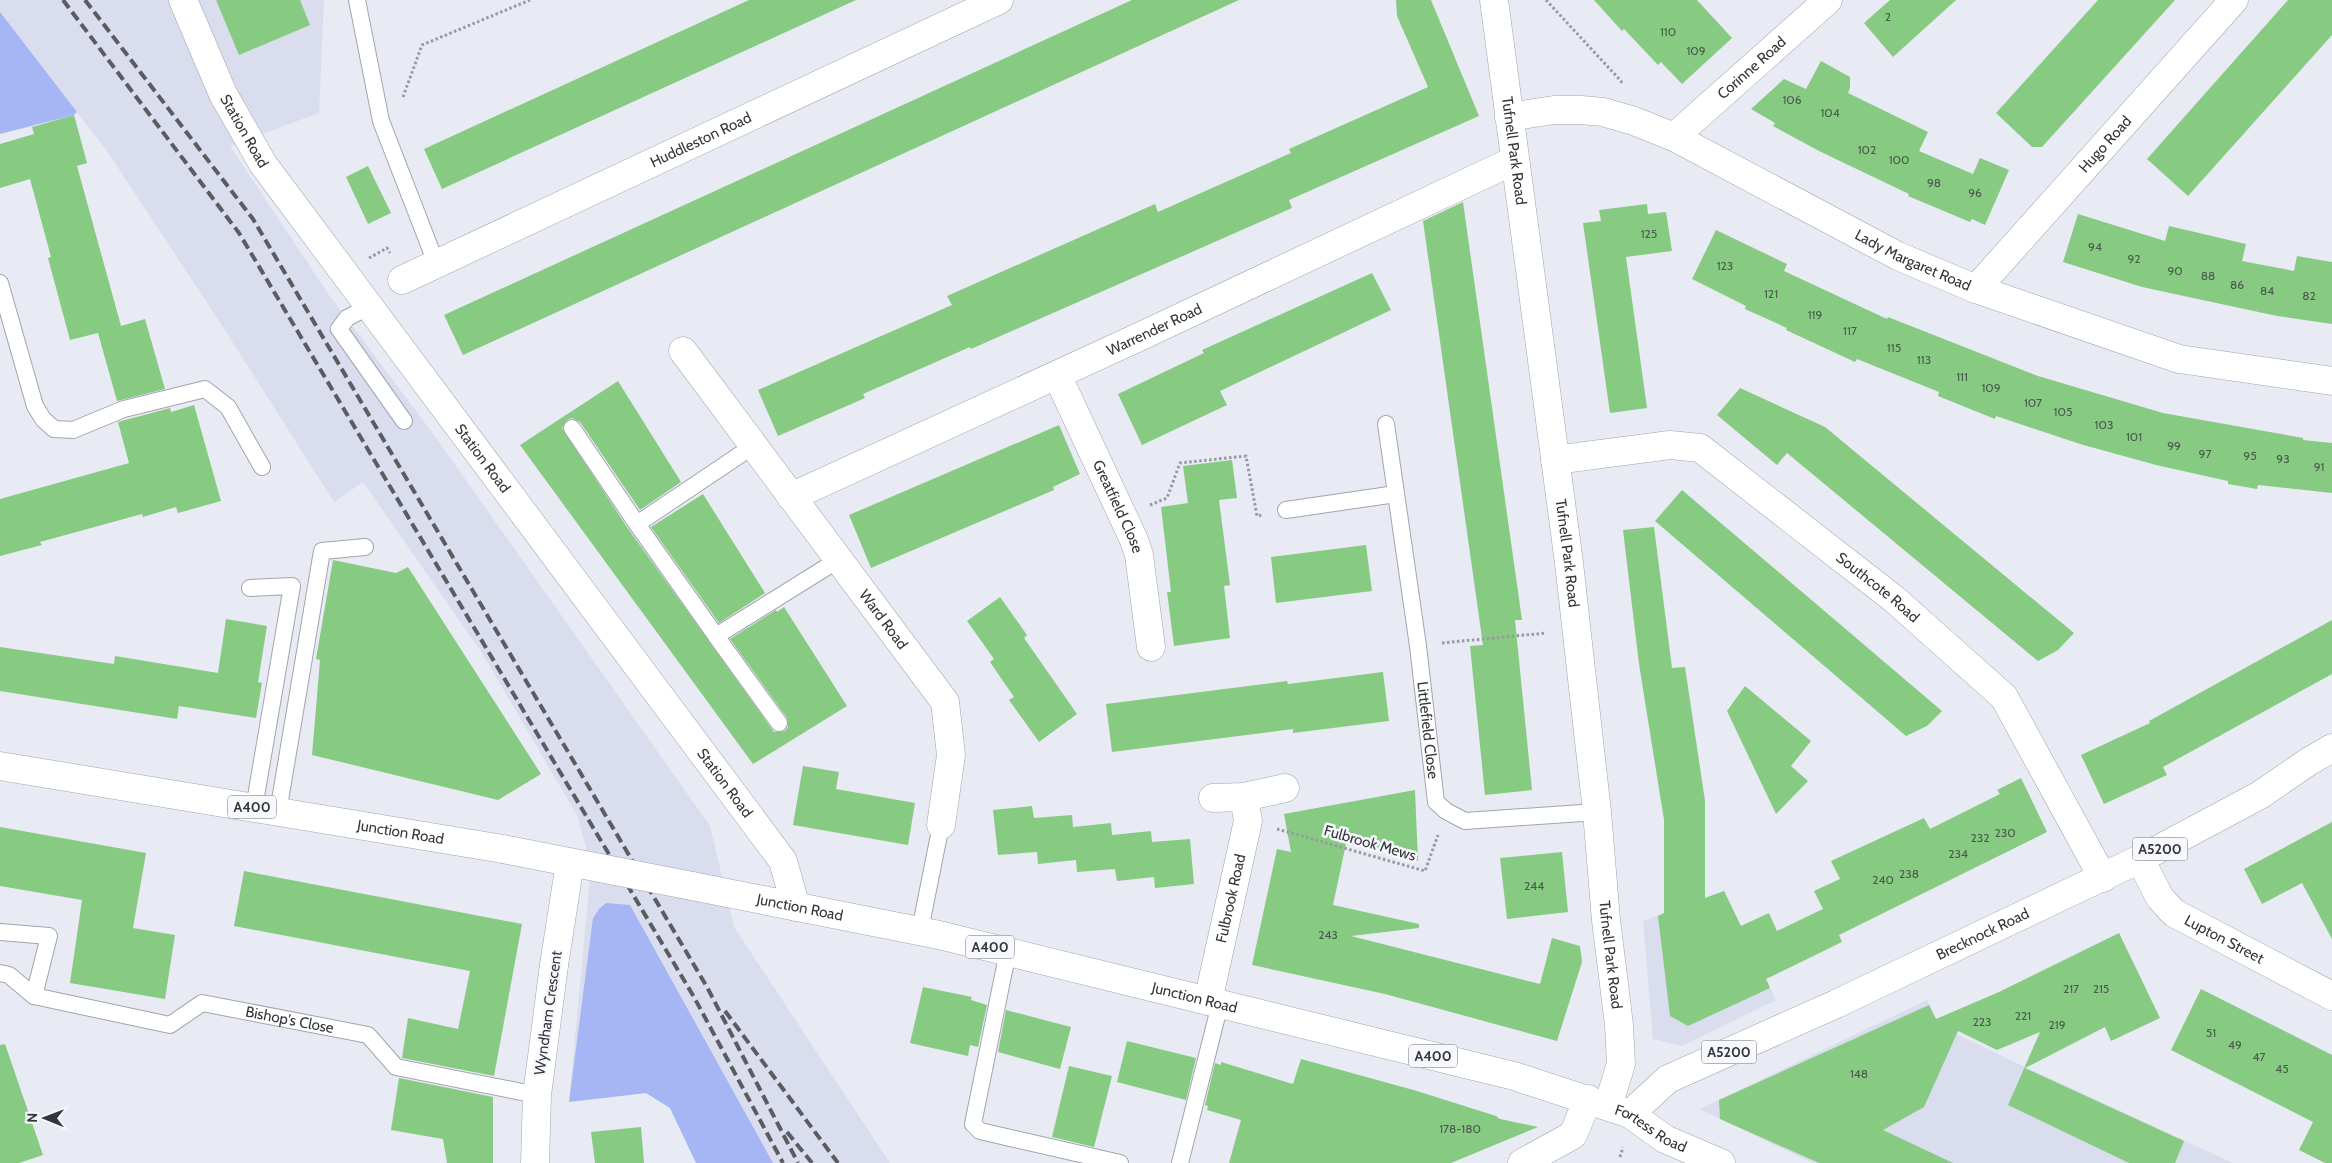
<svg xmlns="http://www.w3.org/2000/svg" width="2332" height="1163" viewBox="0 0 2332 1163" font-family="Cabin,sans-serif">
	<rect width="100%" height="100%" fill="#e8eaf4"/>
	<!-- built -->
	<g fill="#d9dded">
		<polygon points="0,0 324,0 319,113 230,146 329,295 434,435 710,826 734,927 890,1163 696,1163 670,1108 646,1093 569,1102 591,867 578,817 482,653 363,482 334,502 223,327 107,151 0,12"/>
		<polygon points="1724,891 1776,1000 1682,1046 1653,1039 1643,921"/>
		<polygon points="1927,1000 1940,1026 2012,1061 2233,1163 1812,1163 1700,1109"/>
	</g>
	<!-- green -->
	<g fill="#a6b5f4">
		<polygon points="0,12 77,112 74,115 0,134"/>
		<polygon points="606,903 630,905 773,1163 696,1163 670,1108 646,1093 569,1102 593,918 599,909"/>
	</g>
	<!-- building -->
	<g fill="#87cb83">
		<polygon points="216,0 300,0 310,25 239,55"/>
		<polygon points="749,0 856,0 442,189 424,149"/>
		<polygon points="1132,0 1239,0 463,355 444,315"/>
		<polygon points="1396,0 1431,0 1479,116 1289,200 1292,208 971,349 970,347 863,394 865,398 778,436 758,390 952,305 947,296 1155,204 1158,212 1291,153 1289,149 1428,87 1397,16"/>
		<polygon points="1594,0 1697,0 1732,38 1682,84 1661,62 1658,65 1624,29 1622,31"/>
		<polygon points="1890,0 1956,0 1893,57 1864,23"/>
		<polygon points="2098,0 2175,0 2042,147 2032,147 1996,113"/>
		<polygon points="2288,0 2332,0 2332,35 2188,196 2147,159"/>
		<polygon points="1821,61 1850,77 1850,88 1848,93 1928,132 1919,151 1973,174 1980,158 2009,170 1985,225 1972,219 1970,222 1908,196 1909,194 1819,151 1773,126 1775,123 1751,109 1784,79 1806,89"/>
		<polygon points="74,115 87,163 77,166 121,326 145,319 165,389 117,401 98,333 70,340 48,258 51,257 30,179 0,188 0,144 34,134 32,127"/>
		<polygon points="368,166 391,213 368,224 346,177"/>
		<polygon points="1463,202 1522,620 1515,620 1532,790 1485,795 1470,646 1483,645 1423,221"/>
		<polygon points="1647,204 1648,214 1666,212 1672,251 1626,257 1647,408 1610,413 1583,223 1601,221 1599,210"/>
		<polygon points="2078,214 2165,241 2169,226 2246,244 2242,261 2294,271 2297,256 2332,262 2332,324 2277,316 2142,287 2063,262"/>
		<polygon points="1716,230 1787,264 1784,271 1887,319 1888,317 2038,376 2163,413 2303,438 2303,440 2332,443 2332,493 2258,485 2257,489 2228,484 2228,481 2156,465 2080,444 1996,416 1995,419 1938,396 1939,392 1857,359 1855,362 1786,330 1787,328 1745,309 1746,306 1692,279"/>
		<polygon points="1372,273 1391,310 1220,391 1227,405 1142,445 1118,394 1204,353 1202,350"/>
		<polygon points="618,381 681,482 640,510 580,422 572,418 567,420 562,428 629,530 774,732 785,731 788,727 787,718 730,639 776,610 777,612 784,607 847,706 753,764 520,445"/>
		<polygon points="1740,388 1825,427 2074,633 2058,650 2038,661 1787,453 1777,465 1717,415"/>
		<polygon points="194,405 221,501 178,513 176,507 143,517 142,514 40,542 42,545 0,556 0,499 129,463 118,422 170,408 171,412"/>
		<polygon points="1059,425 1080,474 1053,487 1054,490 871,568 849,515"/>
		<polygon points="1232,460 1237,498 1219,500 1230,585 1224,586 1230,638 1174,646 1167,592 1171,592 1161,507 1188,503 1183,466"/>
		<polygon points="1682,490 1942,711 1927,726 1906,736 1655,521"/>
		<polygon points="703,494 765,593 719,623 651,527"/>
		<polygon points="1654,527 1672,668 1685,667 1705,801 1705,898 1724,891 1741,926 1769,913 1777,931 1823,909 1814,891 1840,879 1831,861 1924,818 1930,829 2000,794 1997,790 2021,778 2047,832 1839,935 1842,942 1766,979 1770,988 1688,1026 1670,1016 1658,916 1664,913 1664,820 1639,664 1623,530"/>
		<polygon points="1366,545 1372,591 1276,603 1271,557"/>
		<polygon points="333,560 396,573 408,567 541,774 498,800 312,755 320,660 316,659"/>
		<polygon points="1000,597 1027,635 1024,638 1077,714 1039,742 1009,700 1014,697 990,662 994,659 967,621"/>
		<polygon points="226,619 267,626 258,682 262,683 256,718 179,706 177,719 0,691 0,647 114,664 115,656 218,673"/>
		<polygon points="2332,620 2332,674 2163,767 2167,775 2104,804 2081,755 2150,723 2149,721"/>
		<polygon points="1383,672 1389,721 1293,733 1293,729 1112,752 1106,704 1287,681 1288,684"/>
		<polygon points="1745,686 1811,741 1791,766 1808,781 1776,814 1727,711"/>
		<polygon points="803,766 839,772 836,789 915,803 908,845 793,825"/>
		<polygon points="1415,790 1418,861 1347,839 1333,905 1419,924 1419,928 1351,936 1540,984 1552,938 1580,946 1582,962 1557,1041 1385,994 1252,965 1277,849 1291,852 1284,814"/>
		<polygon points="1032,806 1034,818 1072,815 1073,827 1111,823 1112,835 1151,831 1152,842 1190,839 1194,884 1155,888 1154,877 1117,881 1115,869 1077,872 1076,860 1038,864 1037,852 998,855 993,810"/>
		<polygon points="2332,822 2332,939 2302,883 2262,904 2244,869"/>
		<polygon points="0,827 146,853 133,928 175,935 165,999 70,983 82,900 0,886"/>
		<polygon points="1562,852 1568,912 1507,919 1500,858"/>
		<polygon points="244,871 522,924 494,1076 402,1058 408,1018 458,1029 470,971 234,926"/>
		<polygon points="2119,933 2160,1018 2111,1041 2105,1027 2025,1068 2184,1141 2175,1163 2129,1163 2008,1105 2040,1032 1997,1050 1958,1031 1924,1107 1883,1130 1953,1163 1819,1163 1720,1119 1719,1100 1929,1005 1936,1019 1999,992"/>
		<polygon points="923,987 972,997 971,1000 987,1005 978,1047 970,1045 968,1056 910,1043"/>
		<polygon points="2201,989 2332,1055 2332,1163 2325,1163 2299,1150 2313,1122 2171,1050"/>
		<polygon points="1006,1010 1071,1027 1060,1069 998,1052"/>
		<polygon points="1127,1041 1196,1058 1186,1100 1117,1082"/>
		<polygon points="5,1044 43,1155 19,1163 0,1163 0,1045"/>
		<polygon points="1301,1059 1417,1091 1496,1116 1500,1119 1538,1127 1451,1163 1229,1163 1241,1120 1207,1110 1208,1106 1205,1105 1215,1063 1221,1065 1221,1062 1293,1084"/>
		<polygon points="1069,1066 1112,1076 1094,1147 1052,1137"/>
		<polygon points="399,1078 493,1097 493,1163 447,1163 443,1139 391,1130"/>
		<polygon points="641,1127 644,1163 595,1163 591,1132"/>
	</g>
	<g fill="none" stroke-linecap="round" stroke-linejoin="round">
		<defs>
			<g id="lane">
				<polyline points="357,0 381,121 436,263"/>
				<polyline points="0,283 35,406 43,419 54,429 73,430 124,409 205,389 228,407 262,467"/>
				<polyline points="370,306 347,318 339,329 404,421"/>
				<path id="s1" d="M1386,424L1418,646L1436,802L1446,811L1465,821L1597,812"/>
				<polyline points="572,428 637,524 753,446"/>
				<polyline points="1286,510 1396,494"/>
				<polyline points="637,524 716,636"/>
				<polyline points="250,588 292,586 254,808"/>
				<polyline points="779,723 716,636 838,560"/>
				<polyline points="278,812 322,551 365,547"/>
				<polyline points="920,930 941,825"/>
				<polyline points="0,932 49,936 34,996"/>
				<polyline points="1008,951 973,1124 980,1131 1120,1163"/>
				<path id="s2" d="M0,973L9,975L34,996L170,1025L202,1003L368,1035L396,1067L537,1095"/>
				<polyline points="1180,1163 1220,1004"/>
			</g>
			<g id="street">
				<path id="s3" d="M183,0L223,94L263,164L783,861L796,907"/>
				<path id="s4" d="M1509,117L1554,110H1581L1603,112L1634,121L1674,137L1898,256L1976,289L2179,359L2332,381"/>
				<path id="s5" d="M1674,137L1828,0"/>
				<path id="s6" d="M402,280L999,0"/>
				<path id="s7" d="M1976,289L2234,0"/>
				<path id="s8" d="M683,351L945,702L951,755L941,825"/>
				<path id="s9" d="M1057,375L1134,540L1139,555L1151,647"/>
				<path id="s10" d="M1555,460L1670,445L1700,448L1894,599L2004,697L2103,878"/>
				<path id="s11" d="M791,497L1139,337L1515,160"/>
				<polyline points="1213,798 1244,797 1285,788"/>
				<path id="s12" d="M2140,859L2160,898L2174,913L2332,996"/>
				<path id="s13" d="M1208,1001L1248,821L1244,797"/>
				<polyline points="535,1163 537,1095 554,965"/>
			</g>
			<g id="secondary">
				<path id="s14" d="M1494,0L1569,563L1597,812L1606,920L1619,1025L1621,1064L1608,1106"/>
				<polyline points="1522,1163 1573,1135 1588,1099"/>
			</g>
			<g id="primary">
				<path id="s15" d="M0,766L503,849"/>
				<path id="s16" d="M692,886L939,935L1514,1076L1630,1114L1665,1139L1721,1163"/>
				<path id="s17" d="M1630,1114L1668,1079L1836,1004L2140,859L2260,795L2308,762L2332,748"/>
			</g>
		</defs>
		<!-- lane casing -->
		<use href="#lane" stroke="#a2a5ad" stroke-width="18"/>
		<!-- street casing -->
		<use href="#street" stroke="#a2a5ad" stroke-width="29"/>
		<!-- secondary casing -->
		<use href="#secondary" stroke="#a2a5ad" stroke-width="29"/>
		<!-- primary casing -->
		<use href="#primary" stroke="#a2a5ad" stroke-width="29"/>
		<!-- path -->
		<g stroke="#989aa1" stroke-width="3" stroke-dasharray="2.5 2.5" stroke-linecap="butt">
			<polyline points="1546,0 1621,81 1622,85"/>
			<polyline points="403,97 422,45 530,0"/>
			<polyline points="369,258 387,248 390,253"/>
			<polyline points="1150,505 1167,498 1180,463 1246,456 1257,516 1262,515"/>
			<polyline points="1442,643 1546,633"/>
			<polyline points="1277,829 1425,871 1438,835"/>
			<polyline points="1620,1157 1623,1147"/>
		</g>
		<!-- lane -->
		<use href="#lane" stroke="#fff" stroke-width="16"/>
		<!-- street -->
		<use href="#street" stroke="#fff" stroke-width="28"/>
		<!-- secondary -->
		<use href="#secondary" stroke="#fff" stroke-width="28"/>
		<!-- primary -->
		<use href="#primary" stroke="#fff" stroke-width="28"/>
		<!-- rail -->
		<g stroke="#5b5c61" stroke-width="4" stroke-dasharray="10 5" stroke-linecap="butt">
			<polyline points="63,0 239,233 694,997 783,1163"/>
			<polyline points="85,0 253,219 707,987 798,1163"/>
			<polyline points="725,1011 838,1163"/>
			<polyline points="787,1132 812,1163"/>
		</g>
		<defs>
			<polyline id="street-bridge" points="554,965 570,863"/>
			<polyline id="primary-bridge" points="503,849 692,886"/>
		</defs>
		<!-- street-bridge casing -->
		<use href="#street-bridge" stroke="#a2a5ad" stroke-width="29" stroke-linecap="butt"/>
		<!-- primary-bridge casing -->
		<use href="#primary-bridge" stroke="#a2a5ad" stroke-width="29" stroke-linecap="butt"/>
		<!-- street-bridge -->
		<use href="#street-bridge" stroke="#fff" stroke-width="28"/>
		<!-- primary-bridge -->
		<use href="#primary-bridge" stroke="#fff" stroke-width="28"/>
	</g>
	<g text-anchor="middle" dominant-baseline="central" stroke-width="5" stroke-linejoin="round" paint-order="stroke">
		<!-- number labels -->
		<g font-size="12" fill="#4a5b4c">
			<text x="1888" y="16">2</text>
			<text x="1668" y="31">110</text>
			<text x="1696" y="50">109</text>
			<text x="1792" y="99">106</text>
			<text x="1830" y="112">104</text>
			<text x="1867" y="149">102</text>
			<text x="1899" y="159">100</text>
			<text x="1934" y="182">98</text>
			<text x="1975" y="192">96</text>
			<text x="1649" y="233">125</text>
			<text x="2095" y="246">94</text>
			<text x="2134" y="258">92</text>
			<text x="1725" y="265">123</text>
			<text x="2175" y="270">90</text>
			<text x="2208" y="275">88</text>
			<text x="2237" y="284">86</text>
			<text x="2267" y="290">84</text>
			<text x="1771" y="293">121</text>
			<text x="2309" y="295">82</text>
			<text x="1815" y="314">119</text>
			<text x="1850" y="330">117</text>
			<text x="1894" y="347">115</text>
			<text x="1924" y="359">113</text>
			<text x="1962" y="376">111</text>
			<text x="1991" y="387">109</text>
			<text x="2033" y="402">107</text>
			<text x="2063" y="411">105</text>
			<text x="2104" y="424">103</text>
			<text x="2134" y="436">101</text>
			<text x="2174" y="445">99</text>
			<text x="2205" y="453">97</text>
			<text x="2250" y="455">95</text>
			<text x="2283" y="458">93</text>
			<text x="2319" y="466">91</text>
			<text x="2005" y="832">230</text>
			<text x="1980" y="837">232</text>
			<text x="1958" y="853">234</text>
			<text x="1909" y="873">238</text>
			<text x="1883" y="879">240</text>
			<text x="1534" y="885">244</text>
			<text x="1328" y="934">243</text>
			<text x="2071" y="988">217</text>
			<text x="2101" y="988">215</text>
			<text x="2023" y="1015">221</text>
			<text x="1982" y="1021">223</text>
			<text x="2057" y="1024">219</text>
			<text x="2211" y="1032">51</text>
			<text x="2235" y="1044">49</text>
			<text x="2259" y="1056">47</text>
			<text x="2282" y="1068">45</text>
			<text x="1859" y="1073">148</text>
			<text x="1460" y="1128">178-180</text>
		</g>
		<!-- shield labels -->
		<g fill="#f6f8fd" stroke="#6f7074" stroke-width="1">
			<rect x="228" y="795.5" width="48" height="23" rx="4"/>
			<rect x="2132.5" y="837.5" width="55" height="23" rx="4"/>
			<rect x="966" y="935.5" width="48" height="23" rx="4"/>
			<rect x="1701.5" y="1040.5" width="55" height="23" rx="4"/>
			<rect x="1409" y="1044.5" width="48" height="23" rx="4"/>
		</g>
		<g font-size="14" font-weight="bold" fill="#35363a">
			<text x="252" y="807">A400</text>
			<text x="2160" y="849">A5200</text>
			<text x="990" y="947">A400</text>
			<text x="1729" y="1052">A5200</text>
			<text x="1433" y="1056">A400</text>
		</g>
		<!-- street labels -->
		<g font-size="15" fill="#35363a" stroke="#f6f8fd">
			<text stroke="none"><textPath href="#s5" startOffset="104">Corinne Road</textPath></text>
			<text stroke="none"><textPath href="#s3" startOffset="145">Station Road</textPath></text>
			<text stroke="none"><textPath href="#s6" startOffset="330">Huddleston Road</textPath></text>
			<text stroke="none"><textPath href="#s7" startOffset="194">Hugo Road</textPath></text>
			<text stroke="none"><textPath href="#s14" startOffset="152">Tufnell Park Road</textPath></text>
			<text stroke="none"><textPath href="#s4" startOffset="439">Lady Margaret Road</textPath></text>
			<text stroke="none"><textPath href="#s11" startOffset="400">Warrender Road</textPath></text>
			<text stroke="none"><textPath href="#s3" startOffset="550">Station Road</textPath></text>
			<text stroke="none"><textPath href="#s9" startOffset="145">Greatfield Close</textPath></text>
			<text stroke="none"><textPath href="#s14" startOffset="558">Tufnell Park Road</textPath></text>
			<text stroke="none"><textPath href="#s10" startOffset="372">Southcote Road</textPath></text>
			<text stroke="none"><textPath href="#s8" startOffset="335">Ward Road</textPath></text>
			<text stroke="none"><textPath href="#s1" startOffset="309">Littlefield Close</textPath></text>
			<text stroke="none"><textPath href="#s3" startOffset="955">Station Road</textPath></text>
			<text stroke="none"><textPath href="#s15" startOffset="406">Junction Road</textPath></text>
			<text transform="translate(1370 843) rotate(16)">Fulbrook Mews</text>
			<text stroke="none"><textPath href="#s13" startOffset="105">Fulbrook Road</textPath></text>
			<text stroke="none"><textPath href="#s16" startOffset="110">Junction Road</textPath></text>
			<text stroke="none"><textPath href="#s17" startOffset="398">Brecknock Road</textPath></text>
			<text stroke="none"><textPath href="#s12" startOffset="121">Lupton Street</textPath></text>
			<text stroke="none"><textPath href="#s14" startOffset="962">Tufnell Park Road</textPath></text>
			<text stroke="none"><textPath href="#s16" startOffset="515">Junction Road</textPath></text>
			<text transform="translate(548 1013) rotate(-82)">Wyndham Crescent</text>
			<text stroke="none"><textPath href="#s2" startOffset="309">Bishop's Close</textPath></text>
			<text stroke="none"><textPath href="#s16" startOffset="991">Fortess Road</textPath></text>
		</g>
	</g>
	<!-- north arrow -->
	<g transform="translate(45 1118) rotate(271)" stroke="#f6f8fd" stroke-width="4" paint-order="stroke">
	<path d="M0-4L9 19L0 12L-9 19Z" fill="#35363a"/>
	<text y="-8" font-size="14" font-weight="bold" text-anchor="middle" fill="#35363a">N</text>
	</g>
</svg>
